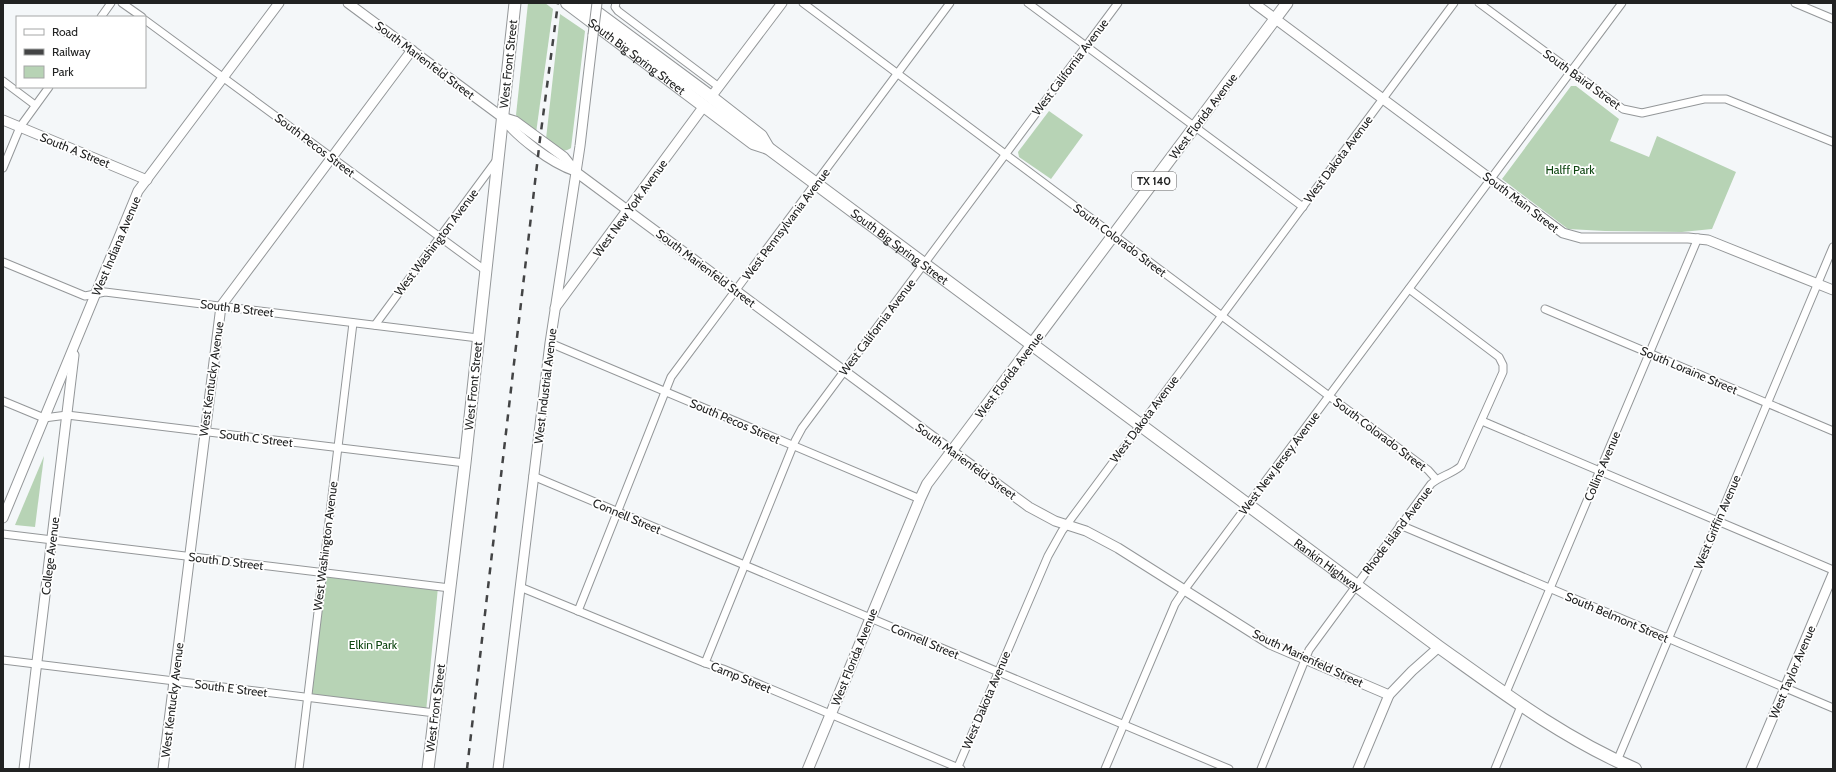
<svg xmlns="http://www.w3.org/2000/svg" width="1836" height="772" viewBox="0 0 1836 772" font-family="Cabin,sans-serif">
	<rect width="100%" height="100%" fill="#f4f7f9"/>
	<!-- green -->
	<g fill="#b7d3b5">
		<polygon points="528,3 545,3 553,9 536,133 518,118 516,115"/>
		<path d="M560,14L585,31L571,148C562,155 554,145 546,139Z"/>
		<polygon points="1571,86 1576,86 1619,119 1610,141 1649,157 1657,136 1736,172 1712,229 1682,232 1605,231 1568,229 1502,179"/>
		<polygon points="1049,111 1083,135 1051,179 1019,157 1018,152"/>
		<polygon points="44,456 35,527 15,525"/>
		<polygon points="322,573 438,587 426,712 307,697"/>
	</g>
	<g fill="none" stroke-linecap="round" stroke-linejoin="round">
		<defs>
			<g id="minor">
				<polyline points="122,3 142,17"/>
				<polyline points="616,3 615,7 618,11 719,87"/>
				<polyline points="803,3 1428,470 1436,479"/>
				<polyline points="1028,3 1303,207"/>
				<polyline points="1479,3 1623,109 1642,113 1704,99 1726,99 1833,142"/>
				<polyline points="1795,3 1833,19"/>
				<polyline points="101,17 111,3"/>
				<polyline points="145,20 486,271"/>
				<polyline points="3,81 35,105"/>
				<polyline points="3,168 20,127 49,87"/>
				<polyline points="3,262 85,296 105,292 478,338"/>
				<polyline points="1545,309 1833,431"/>
				<polyline points="375,325 496,161"/>
				<polyline points="550,343 920,499"/>
				<polyline points="3,401 44,418 67,415 465,463"/>
				<polyline points="1482,421 1833,570"/>
				<polyline points="533,476 1229,769"/>
				<polyline points="1400,525 1833,708"/>
				<polyline points="3,534 450,588"/>
				<polyline points="520,587 705,663 723,669 961,769"/>
				<polyline points="578,611 671,377 950,3"/>
				<polyline points="3,660 435,713"/>
				<polyline points="705,663 795,441 802,428 1118,3"/>
				<polyline points="1505,695 1698,238"/>
				<polyline points="1617,761 1833,247"/>
				<polyline points="299,769 353,323"/>
				<polyline points="957,769 1048,556 1062,531 1454,3"/>
				<polyline points="1105,769 1175,604 1185,589 1622,3"/>
				<path d="M1261,769L1309,650L1431,484C1440,476 1452,474 1461,466L1503,372V365L1499,357L1409,289"/>
				<polyline points="1495,769 1521,706"/>
			</g>
			<g id="tertiary">
				<path d="M348,3L502,117C517,137 551,163 575,171"/>
				<polyline points="1254,3 1563,233 1581,238 1688,238 1708,240 1833,290"/>
				<polyline points="711,97 782,3"/>
				<polyline points="502,117 515,121 564,157 576,172 952,451 1029,507 1055,521 1086,531 1118,548 1270,644 1389,695"/>
				<polyline points="3,120 147,180"/>
				<polyline points="555,308 704,106"/>
				<polyline points="3,518 138,191 279,3"/>
				<polyline points="24,769 74,355"/>
				<polyline points="163,769 221,306 412,50"/>
				<polyline points="498,769 550,343 580,146 593,35"/>
				<polyline points="1358,769 1389,695 1412,671 1439,647"/>
				<polyline points="1751,769 1833,574"/>
			</g>
			<polyline id="secondary" points="808,769 920,499 927,484 1032,344"/>
			<g id="primary">
				<polyline points="1032,344 1287,3"/>
				<polyline points="428,769 465,463 515,3"/>
			</g>
			<g id="trunk">
				<path id="s1" d="M567,3L753,143L768,148L1439,647C1502,692 1563,738 1635,769"/>
				<polyline points="584,3 711,97 761,136 768,148"/>
			</g>
		</defs>
		<!-- minor casing -->
		<use href="#minor" stroke="#949799" stroke-width="9"/>
		<!-- tertiary casing -->
		<use href="#tertiary" stroke="#949799" stroke-width="11"/>
		<!-- secondary casing -->
		<use href="#secondary" stroke="#949799" stroke-width="12"/>
		<!-- primary casing -->
		<use href="#primary" stroke="#949799" stroke-width="13"/>
		<!-- trunk casing -->
		<use href="#trunk" stroke="#949799" stroke-width="14"/>
		<!-- minor -->
		<use href="#minor" stroke="#fff" stroke-width="7"/>
		<!-- tertiary -->
		<use href="#tertiary" stroke="#fff" stroke-width="9"/>
		<!-- secondary -->
		<use href="#secondary" stroke="#fff" stroke-width="10"/>
		<!-- primary -->
		<use href="#primary" stroke="#fff" stroke-width="11"/>
		<!-- trunk -->
		<use href="#trunk" stroke="#fff" stroke-width="12"/>
		<!-- rail -->
		<polyline stroke="#434445" stroke-width="2.5" stroke-dasharray="7 7" stroke-linecap="butt" points="467,769 540,139 558,3"/>
		<defs>
			<polyline id="tertiary-bridge" points="593,35 597,3"/>
		</defs>
		<!-- tertiary-bridge casing -->
		<use href="#tertiary-bridge" stroke="#949799" stroke-width="11" stroke-linecap="butt"/>
		<!-- tertiary-bridge -->
		<use href="#tertiary-bridge" stroke="#fff" stroke-width="9"/>
	</g>
	<g text-anchor="middle" dominant-baseline="central" stroke-width="3.5" stroke-linejoin="round" paint-order="stroke">
		<!-- shield labels -->
		<rect fill="#fff" stroke="#646464" stroke-width="1" x="1132" y="172" width="44" height="18" rx="3"/>
		<g font-size="11" font-weight="bold" fill="#212222">
			<text x="1154" y="181">TX 140</text>
		</g>
		<!-- street labels -->
		<g font-size="12" fill="#212222" stroke="#fff">
			<text stroke="none"><textPath href="#s1" startOffset="88">South Big Spring Street</textPath></text>
			<text transform="translate(425 60) rotate(37)">South Marienfeld Street</text>
			<text transform="translate(508 64) rotate(-84)">West Front Street</text>
			<text transform="translate(1070 67) rotate(-53)">West California Avenue</text>
			<text transform="translate(1582 79) rotate(36)">South Baird Street</text>
			<text transform="translate(1203 116) rotate(-53)">West Florida Avenue</text>
			<text transform="translate(315 145) rotate(37)">South Pecos Street</text>
			<text transform="translate(75 150) rotate(22)">South A Street</text>
			<text transform="translate(1338 159) rotate(-53)">West Dakota Avenue</text>
			<text transform="translate(1521 202) rotate(37)">South Main Street</text>
			<text transform="translate(630 208) rotate(-54)">West New York Avenue</text>
			<text transform="translate(786 224) rotate(-53)">West Pennsylvania Avenue</text>
			<text transform="translate(1120 240) rotate(37)">South Colorado Street</text>
			<text transform="translate(436 242) rotate(-53)">West Washington Avenue</text>
			<text transform="translate(116 246) rotate(-67)">West Indiana Avenue</text>
			<text stroke="none"><textPath href="#s1" startOffset="413">South Big Spring Street</textPath></text>
			<text transform="translate(706 268) rotate(37)">South Marienfeld Street</text>
			<text transform="translate(237 308) rotate(7)">South B Street</text>
			<text transform="translate(877 327) rotate(-53)">West California Avenue</text>
			<text transform="translate(1689 370) rotate(23)">South Loraine Street</text>
			<text transform="translate(1009 375) rotate(-53)">West Florida Avenue</text>
			<text transform="translate(211 379) rotate(-82)">West Kentucky Avenue</text>
			<text transform="translate(473 386) rotate(-84)">West Front Street</text>
			<text transform="translate(545 386) rotate(-83)">West Industrial Avenue</text>
			<text transform="translate(1144 419) rotate(-53)">West Dakota Avenue</text>
			<text transform="translate(735 421) rotate(23)">South Pecos Street</text>
			<text transform="translate(1380 434) rotate(37)">South Colorado Street</text>
			<text transform="translate(256 438) rotate(7)">South C Street</text>
			<text transform="translate(966 461) rotate(36)">South Marienfeld Street</text>
			<text transform="translate(1279 463) rotate(-53)">West New Jersey Avenue</text>
			<text transform="translate(1602 466) rotate(-67)">Collins Avenue</text>
			<text transform="translate(627 516) rotate(23)">Connell Street</text>
			<text transform="translate(1717 522) rotate(-67)">West Griffin Avenue</text>
			<text transform="translate(1397 530) rotate(-53)">Rhode Island Avenue</text>
			<text transform="translate(325 546) rotate(-83)">West Washington Avenue</text>
			<text transform="translate(50 556) rotate(-83)">College Avenue</text>
			<text transform="translate(226 561) rotate(7)">South D Street</text>
			<text stroke="none"><textPath href="#s1" startOffset="947">Rankin Highway</textPath></text>
			<text transform="translate(1617 617) rotate(23)">South Belmont Street</text>
			<text transform="translate(925 641) rotate(23)">Connell Street</text>
			<text transform="translate(854 657) rotate(-68)">West Florida Avenue</text>
			<text transform="translate(1308 658) rotate(25)">South Marienfeld Street</text>
			<text transform="translate(1792 672) rotate(-67)">West Taylor Avenue</text>
			<text transform="translate(741 677) rotate(22)">Camp Street</text>
			<text transform="translate(231 688) rotate(7)">South E Street</text>
			<text transform="translate(172 700) rotate(-83)">West Kentucky Avenue</text>
			<text transform="translate(986 700) rotate(-67)">West Dakota Avenue</text>
			<text transform="translate(435 708) rotate(-83)">West Front Street</text>
		</g>
		<!-- park labels -->
		<g font-size="12" fill="#0e4611" stroke="#fff">
			<text x="1570" y="169">Halff Park</text>
			<text x="373" y="644">Elkin Park</text>
		</g>
	</g>
	<!-- border -->
	<rect width="1836" height="772" fill="none" stroke="#212222" stroke-width="8"/>
	<!-- legend -->
	<rect x="16" y="16" width="130" height="72" fill="#ffffff" stroke="#a6a7a7"/>
	<rect x="24" y="29" width="20" height="6" fill="#ffffff" stroke="#a6a7a7"/>
	<text x="52" y="36" font-size="12" fill="#212222">Road</text>
	<rect x="24" y="49" width="20" height="6" fill="#434445" stroke="#a6a7a7"/>
	<text x="52" y="56" font-size="12" fill="#212222">Railway</text>
	<rect x="24" y="66" width="20" height="12" fill="#b7d3b5" stroke="#a6a7a7"/>
	<text x="52" y="76" font-size="12" fill="#212222">Park</text>
</svg>
